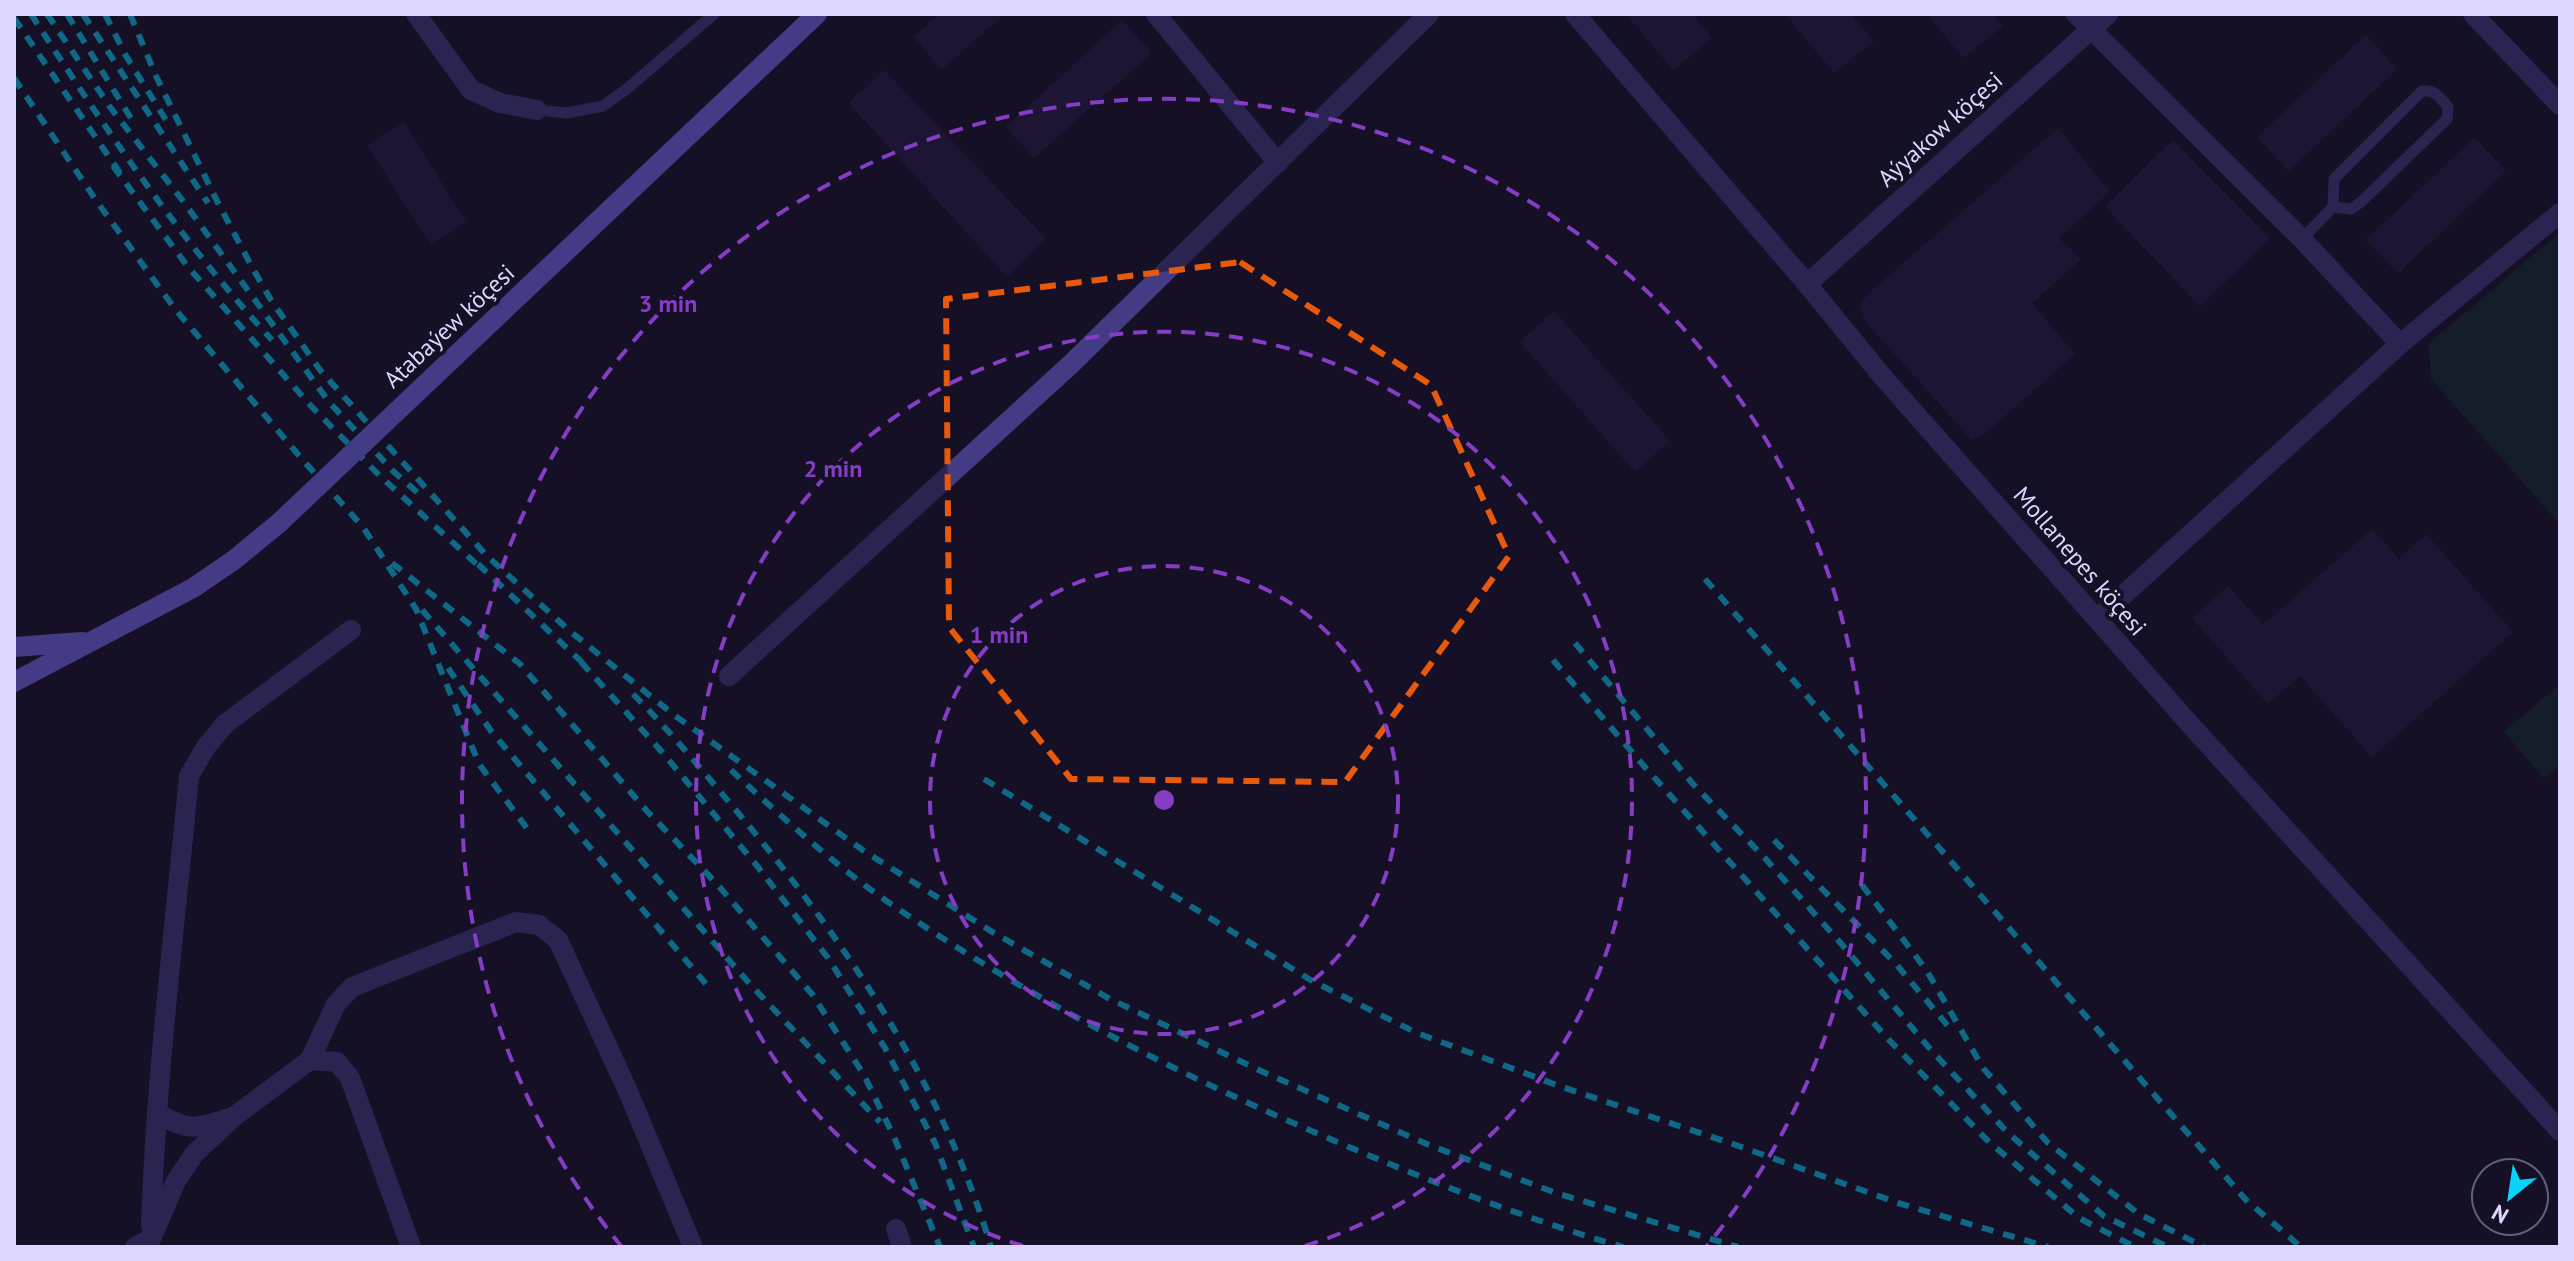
<svg xmlns="http://www.w3.org/2000/svg" width="2574" height="1261" viewBox="0 0 2574 1261" font-family="'PT Sans',sans-serif">
	<rect width="100%" height="100%" fill="#151026"/>
	<!-- green -->
	<g fill="#133030">
		<polygon points="2560,233 2560,524 2431,379 2429,343"/>
		<polygon points="2560,684 2560,764 2544,778 2504,732"/>
	</g>
	<!-- building -->
	<g fill="#281c47">
		<polygon points="939,14 1004,14 942,70 914,37"/>
		<polygon points="1626,14 1692,14 1712,38 1673,70"/>
		<polygon points="1785,14 1851,14 1874,41 1834,73"/>
		<polygon points="1927,14 1992,14 2003,26 1963,58"/>
		<polygon points="1122,20 1152,53 1034,158 1006,127"/>
		<polygon points="2366,35 2397,69 2289,171 2257,137"/>
		<polygon points="884,70 1046,239 1007,277 849,103"/>
		<polygon points="404,122 466,222 431,245 367,145"/>
		<polygon points="2058,128 2110,192 2059,238 2081,259 2032,303 2075,354 1987,432 1972,440 1863,319 1860,304 1869,293"/>
		<polygon points="2474,138 2506,171 2398,273 2366,240"/>
		<polygon points="2173,140 2270,239 2200,306 2105,207"/>
		<polygon points="1554,311 1670,441 1635,472 1520,342"/>
		<polygon points="2372,529 2399,559 2426,534 2513,632 2372,757 2300,676 2268,704 2192,618 2228,586 2263,625"/>
	</g>
	<g fill="none" stroke-linecap="round" stroke-linejoin="round">
		<!-- lane -->
		<g stroke="#433c84" stroke-width="11">
			<polyline points="537,110 567,113 603,106 628,88 714,14"/>
			<path d="M2302,239L2333,207L2334,179L2422,91C2435,89 2440,98 2448,107L2447,119L2361,202L2351,209L2333,207"/>
		</g>
		<!-- street -->
		<g stroke="#433c84" stroke-width="20">
			<polyline points="416,14 471,90 500,103 537,110"/>
			<polyline points="1156,14 1278,163"/>
			<polyline points="1575,14 1807,284 1882,376 2187,721 2560,1131"/>
			<polyline points="2076,14 2302,239 2400,344 2560,213"/>
			<polyline points="2473,14 2560,105"/>
			<polyline points="1807,284 2108,14"/>
			<polyline points="2097,619 2400,344"/>
			<polyline points="729,676 1070,365 1429,14"/>
			<polyline points="310,1060 337,1062 350,1078 411,1247"/>
			<path d="M157,1113C189,1131 194,1130 229,1118"/>
			<path d="M151,1226C156,1075 175,926 189,776L206,747L225,724L351,630"/>
			<polyline points="896,1229 902,1247"/>
			<polyline points="135,1247 151,1239 176,1181 195,1153 236,1115 310,1060 336,1004 352,987 516,922 539,925 558,940 627,1089 693,1247"/>
		</g>
		<!-- secondary -->
		<g stroke="#7c70fb" stroke-width="20">
			<polyline points="433,377 817,14"/>
			<polyline points="14,647 82,642"/>
			<polyline points="14,682 193,588 234,560 279,523"/>
		</g>
		<!-- rail -->
		<g stroke="#08d3f9" stroke-width="6" stroke-dasharray="12 10" stroke-linecap="butt">
			<path d="M31,14C104,127 181,241 272,340"/>
			<polyline points="47,14 110,107 183,201 329,402 394,472 418,493"/>
			<polyline points="67,14 132,120"/>
			<polyline points="83,14 208,203"/>
			<polyline points="105,14 126,56 169,125"/>
			<polyline points="130,14 156,76 216,199 253,269 271,300 320,370 486,555 571,632 674,715 864,851 994,933 1110,999 1261,1071 1429,1145 1556,1193 1738,1247"/>
			<polyline points="14,18 120,173"/>
			<polyline points="14,78 95,199 175,309 301,458 363,527 416,609 479,764 532,835"/>
			<polyline points="113,166 188,267 311,406 380,476 484,571"/>
			<polyline points="392,563 520,664 646,810 716,883 812,994 864,1075 894,1137 940,1247"/>
			<polyline points="478,564 588,668"/>
			<polyline points="1705,579 2246,1200 2301,1247"/>
			<polyline points="422,610 749,983 880,1122"/>
			<polyline points="1575,643 1693,784 1763,856 1838,940 1931,1050 2008,1133 2104,1216 2168,1247"/>
			<polyline points="1553,660 1644,766 1888,1039 1989,1142 2079,1218 2135,1247"/>
			<polyline points="581,662 662,752 758,867 828,958 885,1048 935,1143 974,1247"/>
			<polyline points="448,668 491,731 706,984"/>
			<path d="M633,694C669,730 701,769 734,808C844,939 942,1082 991,1247"/>
			<path d="M731,770C781,816 832,863 888,902C1019,992 1161,1066 1307,1129C1411,1174 1513,1215 1623,1247"/>
			<polyline points="984,779 1314,982 1417,1033 1562,1087 1733,1144 1898,1203 2048,1247"/>
			<polyline points="1774,840 1896,964 1953,1032"/>
			<polyline points="1862,885 1927,971 1983,1068 2048,1143 2139,1214 2204,1247"/>
		</g>
		<!-- secondary-bridge -->
		<polyline stroke="#7c70fb" stroke-width="20" points="279,523 433,377"/>
	</g>
	<!-- marked area -->
	<path d="M0 0H2574V1261H0ZM1240,262L1431,385L1509,556L1345,782L1071,779L949,627L946,299Z" fill="#151026" fill-opacity=".55" fill-rule="evenodd"/>
	<path fill="none" stroke="#e8590c" stroke-width="6" stroke-dasharray="16 10" stroke-linejoin="round" d="M1240,262L1431,385L1509,556L1345,782L1071,779L949,627L946,299Z"/>
	<!-- distance rings -->
	<g fill="none" stroke="#853dc5" stroke-width="4" stroke-dasharray="14 10">
		<circle cx="1164" cy="800" r="234"/>
		<path d="M1023 1246A468 468 0 1 1 1305 1246"/>
		<path d="M622 1247A702 702 0 1 1 1706 1247"/>
	</g>
	<g text-anchor="middle" dominant-baseline="central" stroke-width="8" stroke-linejoin="round" paint-order="stroke">
		<!-- street labels -->
		<g font-size="24" fill="#ddd6fe" stroke="#151026">
			<text transform="translate(1940 129) rotate(-42)">Aýyakow köçesi</text>
			<text transform="translate(449 326) rotate(-43)">Atabaýew köçesi</text>
			<text transform="translate(2080 561) rotate(49)">Mollanepes köçesi</text>
		</g>
	</g>
	<circle cx="1164" cy="800" r="12" fill="#853dc5" stroke="#151026" stroke-width="4"/>
	<g font-size="24" text-anchor="middle" font-weight="bold" fill="#853dc5" stroke="#151026" stroke-width="8" stroke-linejoin="round" paint-order="stroke">
		<text x="668" y="312">3 min</text>
		<text x="833" y="477">2 min</text>
		<text x="999" y="643">1 min</text>
	</g>
	<!-- border -->
	<rect width="2574" height="1261" fill="none" stroke="#ddd6fe" stroke-width="32"/>
	<!-- north arrow -->
	<g transform="translate(2510 1197) rotate(210)"><circle r="38" fill="#151026" stroke="#655f7c" stroke-width="2"/>
	<path d="M0-6L14 30L0 20L-14 30Z" fill="#08d3f9"/>
	<text y="-12" font-size="22" font-weight="bold" text-anchor="middle" fill="#ddd6fe">N</text>
	</g>
</svg>
